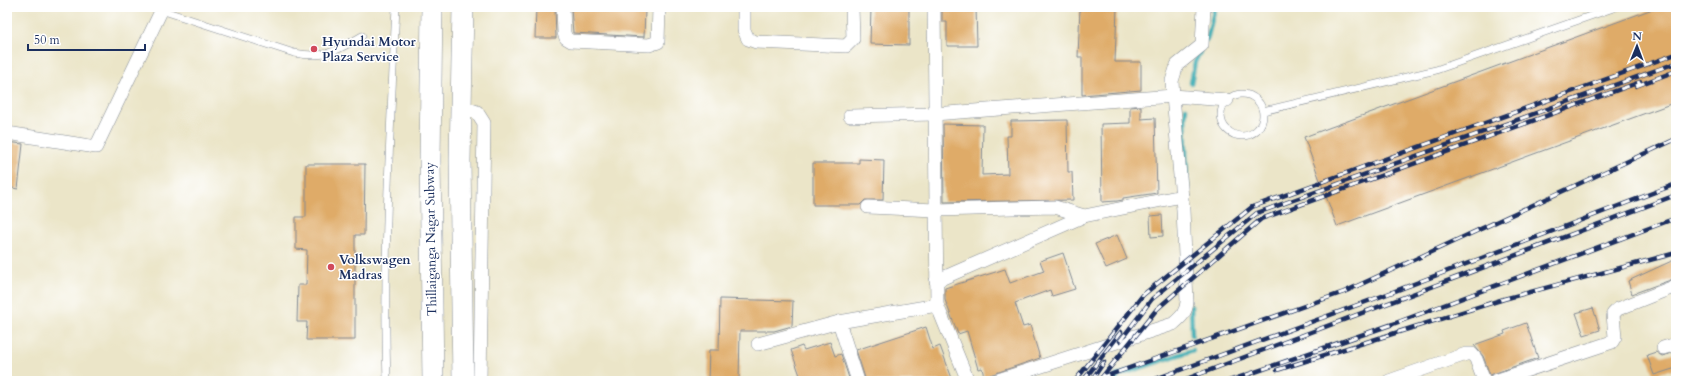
<svg xmlns="http://www.w3.org/2000/svg" width="1683" height="388" viewBox="0 0 1683 388" font-family="Cardo,serif">
	<rect width="100%" height="100%" fill="#fff"/>
	<filter id="ink" filterUnits="userSpaceOnUse"><feTurbulence type="fractalNoise" baseFrequency=".025" numOctaves="2"/><feDisplacementMap in="SourceGraphic" scale="8" xChannelSelector="R" yChannelSelector="G"/><feConvolveMatrix kernelMatrix="1 2 1 2 8 2 1 2 1" color-interpolation-filters="sRGB"/></filter>
	<filter id="wash" filterUnits="userSpaceOnUse"><feTurbulence type="fractalNoise" baseFrequency=".012" numOctaves="4" result="noise"/><feDisplacementMap in="SourceGraphic" scale="16" xChannelSelector="R" yChannelSelector="G"/><feGaussianBlur stdDeviation="0.9" result="paint"/><feColorMatrix in="noise" values="0 0 0 0 0 0 0 0 0 0 0 0 0 0 0 0 0 1.4 0 .05"/><feComposite in="paint" operator="in"/></filter>
	<g filter="url(#wash)">
		<rect width="100%" height="100%" fill="#ebe5c8"/>
		<g fill="none" stroke-linecap="round" stroke-linejoin="round">
			<!-- stream -->
			<g stroke="#3aacb2" stroke-width="4.5">
				<polyline points="1207,40 1215,7"/>
				<polyline points="1191,83 1195,62 1200,52"/>
				<polyline points="1186,108 1185,117 1187,188"/>
				<polyline points="1191,306 1192,335"/>
				<polyline points="1117,381 1116,376 1193,350"/>
			</g>
		</g>
		<g id="blocks">
			<!-- building -->
			<g fill="#dfab67">
				<polygon points="536,7 555,7 556,38 535,38"/>
				<polygon points="871,7 909,7 909,45 870,44"/>
				<polygon points="942,7 976,7 977,46 947,46 947,22 942,22"/>
				<polygon points="1080,7 1117,7 1115,62 1141,62 1141,90 1082,95 1082,57 1078,57"/>
				<polygon points="1658,7 1676,7 1676,102 1337,226 1304,137"/>
				<polygon points="571,8 645,10 644,37 573,33"/>
				<polygon points="1141,106 1141,119 1155,118 1157,193 1123,198 1123,200 1117,201 1102,202 1101,124 1130,123 1130,107"/>
				<polygon points="1067,120 1068,172 1072,172 1073,200 944,202 943,124 983,125 982,175 1008,174 1007,136 1011,136 1011,121"/>
				<polygon points="7,142 23,144 18,189 7,187"/>
				<polygon points="859,159 884,160 883,200 865,200 860,205 813,205 813,163 859,163"/>
				<polygon points="306,164 365,164 364,235 355,235 355,340 306,340 307,322 297,322 298,285 306,285 307,250 296,249 296,217 306,217"/>
				<polygon points="1162,215 1163,236 1151,237 1150,216"/>
				<polygon points="1117,235 1127,259 1106,268 1095,244"/>
				<polygon points="1063,253 1075,289 1052,296 1050,290 1015,303 1023,327 1030,325 1040,358 984,377 982,368 978,369 967,331 958,334 945,300 945,288 1005,269 1010,283 1044,271 1040,261"/>
				<polygon points="1676,259 1676,278 1632,294 1628,281"/>
				<polygon points="720,299 793,301 792,326 774,331 740,331 739,381 708,381 709,350 719,350"/>
				<polygon points="1593,308 1600,330 1584,335 1576,313"/>
				<polygon points="1526,323 1538,358 1490,375 1483,356 1474,345 1505,334 1504,331"/>
				<polygon points="926,327 933,349 940,346 953,381 866,381 856,350"/>
				<polygon points="830,342 835,356 841,354 850,381 802,381 791,350 802,346 804,350"/>
				<polygon points="1656,352 1662,356 1676,352 1676,368 1654,375 1647,355"/>
			</g>
		</g>
	</g>
	<g filter="url(#ink)">
		<use href="#blocks" fill-opacity="0" stroke="#838a93" stroke-width="1"/>
		<g fill="none" stroke-linecap="round" stroke-linejoin="round">
			<defs>
				<g id="service">
					<path d="M161,10L294,53C326,59 334,52 362,36"/>
					<circle cx="1242" cy="115" r="21"/>
					<polyline points="1263,111 1436,70 1616,7"/>
					<path d="M387,381C383,256 390,132 396,7"/>
				</g>
				<g id="minor">
					<polyline points="563,7 564,33 566,38 571,41 649,45 658,42 659,7"/>
					<polyline points="744,7 744,30 748,39 756,42 846,46 853,39 852,7"/>
					<polyline points="934,7 937,305 968,381"/>
					<polyline points="462,107 477,112 484,123 480,381"/>
					<polyline points="850,116 934,114 1173,96 1172,81 1177,65 1202,45 1204,7"/>
					<polyline points="7,133 96,147 163,7"/>
					<polyline points="868,207 935,210 1055,207 1084,216 1182,196"/>
					<polyline points="936,281 1084,216"/>
					<polyline points="839,322 858,381"/>
					<polyline points="758,344 839,322 937,305"/>
					<polyline points="1663,348 1676,344"/>
					<path d="M995,381L1173,324C1181,317 1186,313 1187,302L1183,210L1173,96L1227,100"/>
					<polyline points="1389,381 1466,354 1472,354 1476,359 1484,381"/>
					<polyline points="1495,381 1612,342 1615,337 1613,314 1618,309 1676,286"/>
				</g>
				<g id="primary">
					<polyline points="432,7 430,159 433,381"/>
					<polyline points="463,381 460,160 463,7"/>
				</g>
			</defs>
			<!-- service casing -->
			<use href="#service" stroke="#838a93" stroke-width="8"/>
			<!-- minor casing -->
			<use href="#minor" stroke="#838a93" stroke-width="14"/>
			<!-- primary casing -->
			<use href="#primary" stroke="#838a93" stroke-width="22"/>
			<!-- service -->
			<use href="#service" stroke="#fff" stroke-width="7"/>
			<!-- minor -->
			<use href="#minor" stroke="#fff" stroke-width="13"/>
			<!-- primary -->
			<use href="#primary" stroke="#fff" stroke-width="21"/>
			<defs>
				<g id="rail">
					<polyline points="1636,86 1676,71"/>
					<polyline points="1120,341 1152,299 1257,213 1676,63"/>
					<polyline points="1277,370 1504,299 1676,253"/>
					<polyline points="1101,378 1344,292 1676,139"/>
					<polyline points="1075,381 1143,295 1252,207 1676,54"/>
					<polyline points="1083,381 1121,332"/>
					<polyline points="1091,381 1104,362"/>
					<polyline points="1099,381 1157,309 1261,219 1640,82"/>
					<polyline points="1150,381 1382,296 1676,184"/>
					<polyline points="1181,381 1676,195"/>
					<polyline points="1229,381 1393,324 1676,218"/>
				</g>
			</defs>
			<!-- rail casing -->
			<use href="#rail" stroke="#1b2f5e" stroke-width="4.5"/>
			<!-- rail -->
			<use href="#rail" stroke="#fff" stroke-width="3" stroke-dasharray="9" stroke-linecap="butt"/>
		</g>
	</g>
	<!-- markers -->
	<g fill="#d1495b" stroke="#fff" stroke-width="1.5">
		<circle cx="314" cy="49" r="4"/>
		<circle cx="331" cy="267" r="4"/>
	</g>
	<g text-anchor="middle" dominant-baseline="central" stroke-width="3" stroke-linejoin="round" paint-order="stroke">
		<!-- poi labels -->
		<g font-size="13" font-weight="bold" fill="#1b2f5e" stroke="#fff" text-anchor="start">
			<text x="322" y="42">Hyundai Motor<tspan x="322" dy="15">Plaza Service</tspan></text>
			<text x="339" y="260">Volkswagen<tspan x="339" dy="15">Madras</tspan></text>
		</g>
		<!-- street labels -->
		<g font-size="13" fill="#1b2f5e" stroke="#fff">
			<text transform="translate(431 239) rotate(-91)">Thillaiganga Nagar Subway</text>
		</g>
	</g>
	<!-- margin -->
	<rect width="1683" height="388" fill="none" stroke="#fff" stroke-width="24"/>
	<!-- north arrow -->
	<g transform="translate(1637 46) rotate(1)" stroke="#ffffff" stroke-width="3" paint-order="stroke">
	<path d="M0-3L7 15L0 10L-7 15Z" fill="#1b2f5e"/>
	<text y="-6" font-size="11" font-weight="bold" text-anchor="middle" fill="#1b2f5e">N</text>
	</g>
	<!-- scale -->
	<path d="M28 44v6h117v-6" fill="none" stroke="#1b2f5e" stroke-width="2"/>
	<text x="34" y="44" font-size="12" fill="#1b2f5e" stroke="#ffffff" stroke-width="3" paint-order="stroke">50 m</text>
</svg>
